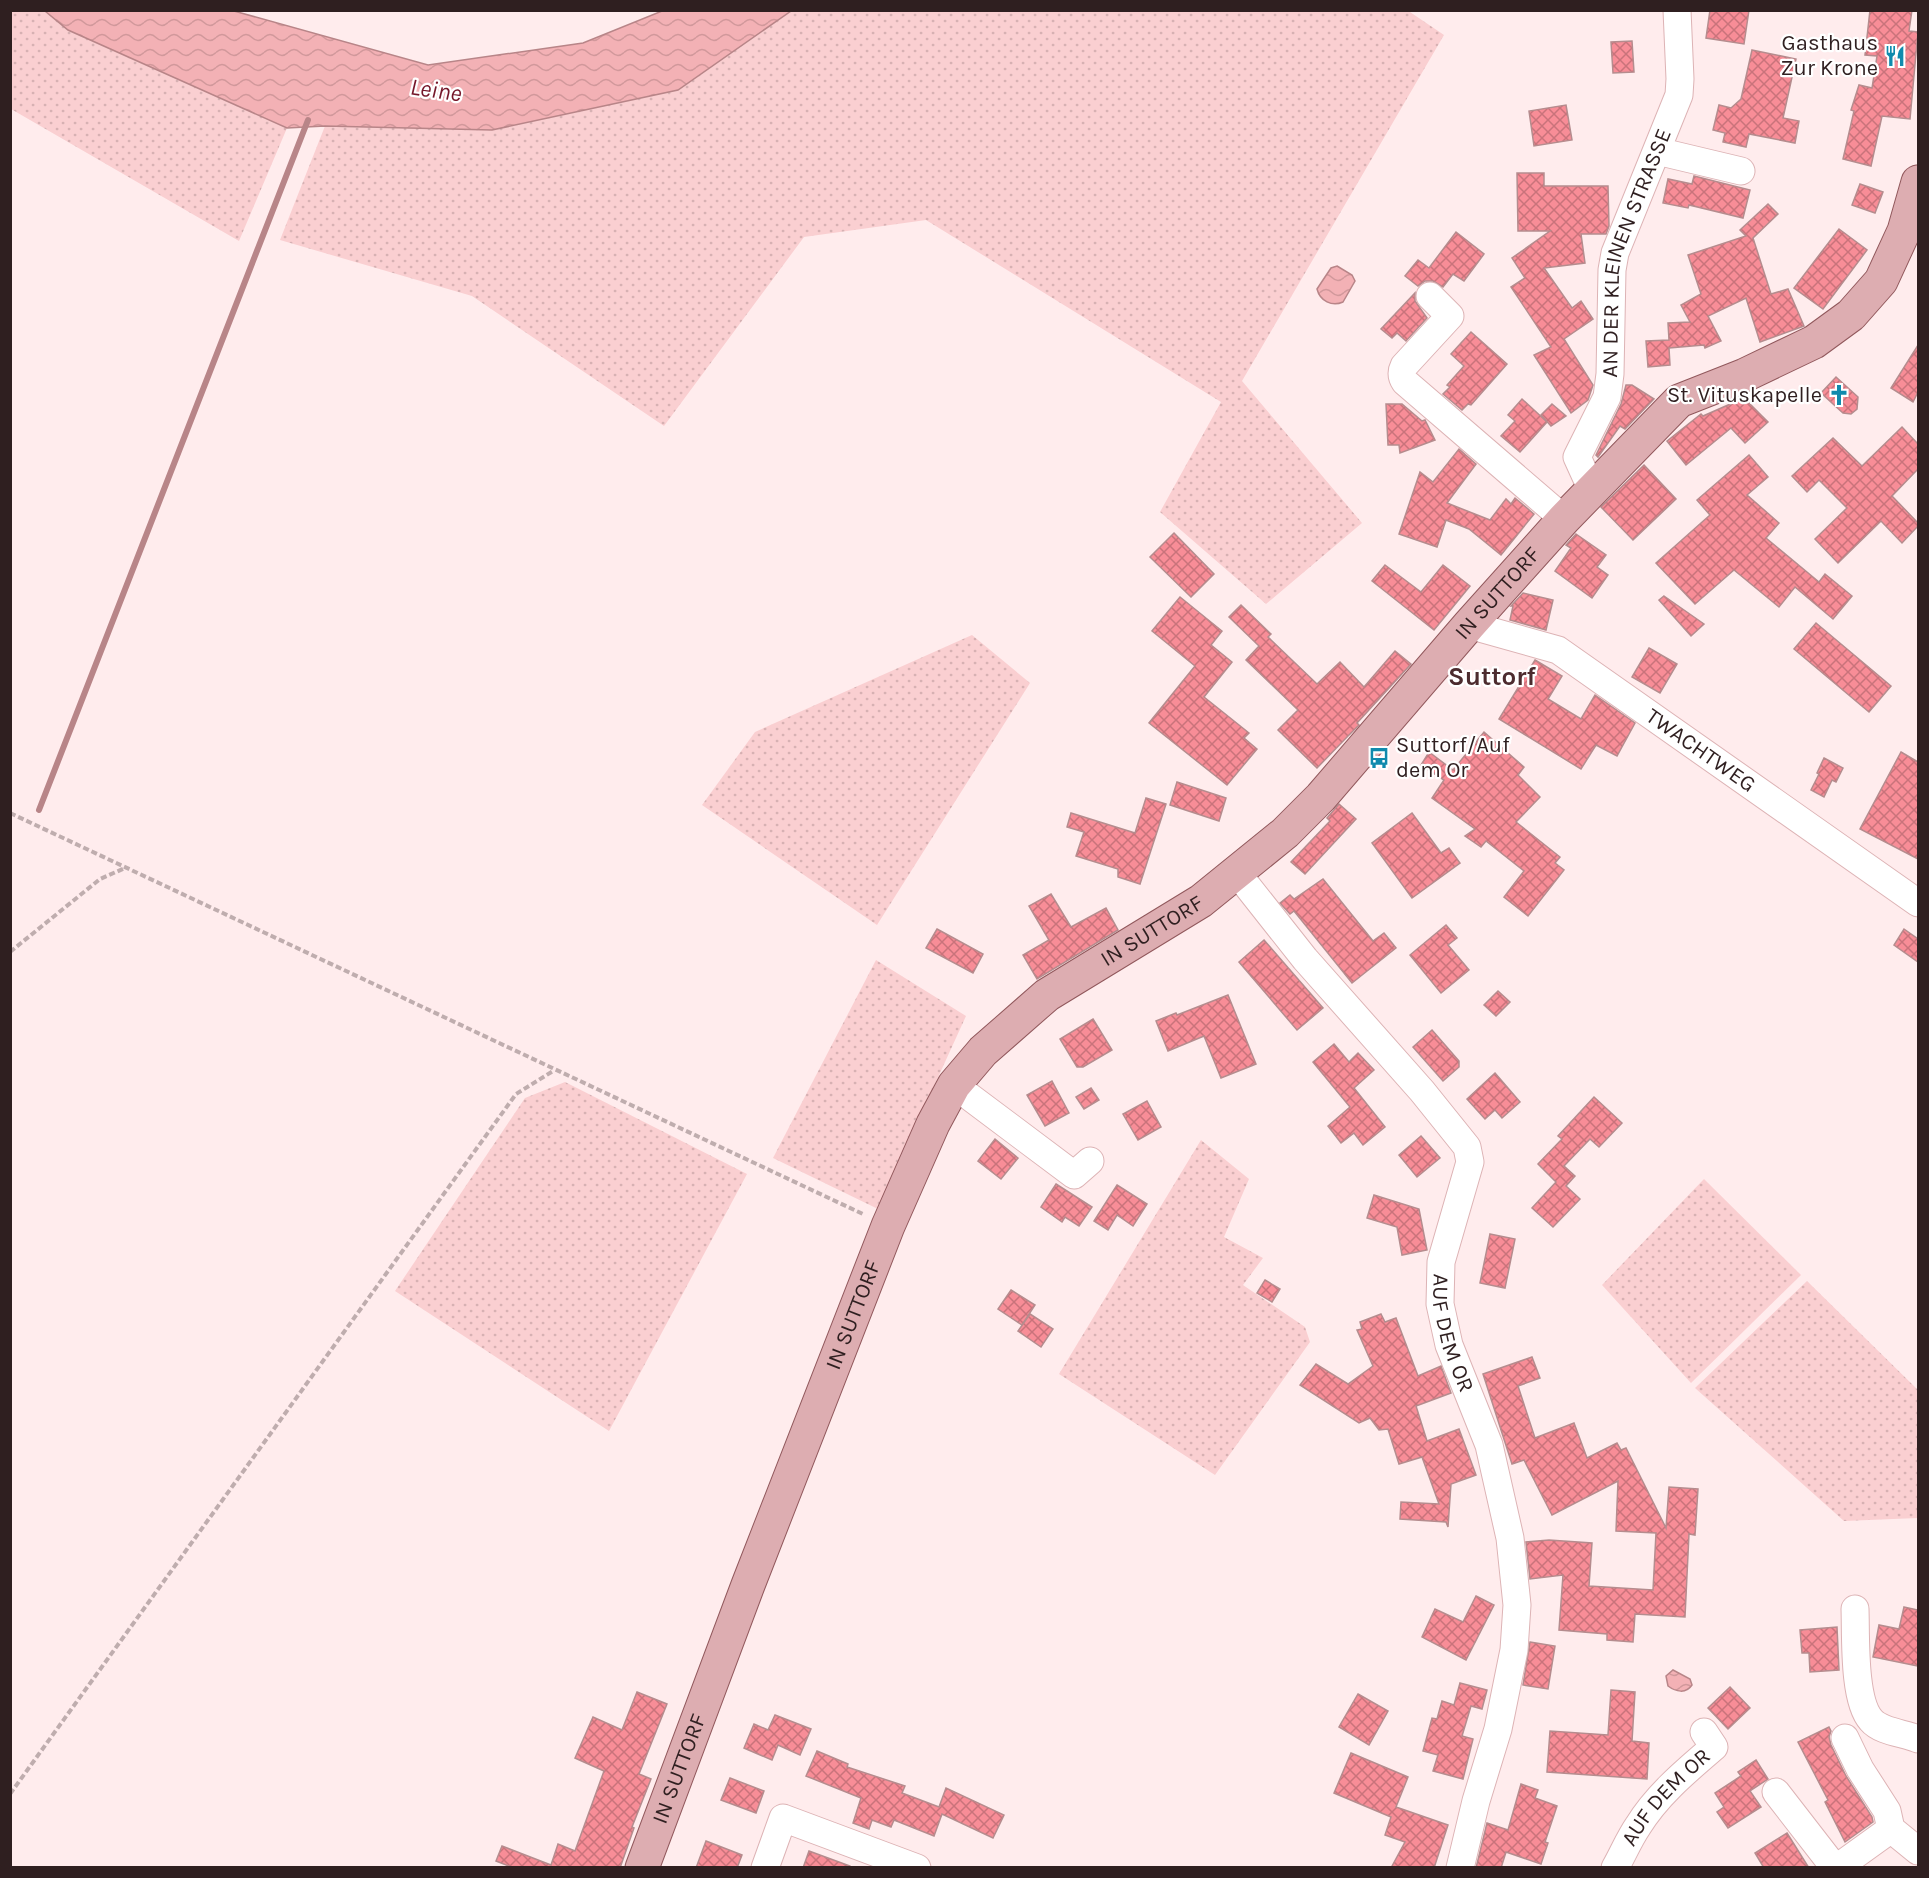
<svg xmlns="http://www.w3.org/2000/svg" width="1929" height="1878" viewBox="0 0 1929 1878" font-family="Karla,sans-serif">
	<defs>
		<pattern id="grass-dots" width="8" height="8" patternUnits="userSpaceOnUse" patternTransform="scale(1.5)"><rect width="8" height="8" fill="#facfd1"/><path d="M2 2h.1M6 6h.1" fill="none" stroke="#d7b1b3" stroke-width="1.8" stroke-linecap="round"/></pattern>
		<pattern id="water-waves" width="16" height="10" patternUnits="userSpaceOnUse" patternTransform="scale(1.5)"><rect width="16" height="10" fill="#f3b1b5"/><path d="M0 5q4-4 8 0t8 0" fill="none" stroke="#d1989b"/></pattern>
		<pattern id="building-cross-hatch" width="8" height="8" patternUnits="userSpaceOnUse" patternTransform="scale(1.5)"><rect width="8" height="8" fill="#f88d97"/><path d="M0 0l8 8M0 8l8-8" fill="none" stroke="#c9737b"/></pattern>
	</defs>
	<rect width="100%" height="100%" fill="#ffeced"/>
	<!-- grass -->
	<g fill="url(#grass-dots)">
		<polygon points="1407,10 1444,35 1242,381 1362,523 1266,604 1160,512 1221,402 926,220 804,237 664,426 472,296 280,240 325,126 492,130 678,90 791,11"/>
		<polygon points="11,11 45,11 68,30 287,128 239,241 11,109"/>
		<polygon points="972,635 1030,683 877,925 702,805 755,732"/>
		<polygon points="876,960 966,1016 878,1209 773,1158"/>
		<polygon points="565,1082 747,1174 609,1431 395,1291 525,1098"/>
		<polygon points="1201,1140 1249,1179 1224,1237 1263,1258 1243,1285 1305,1327 1310,1342 1215,1475 1059,1374"/>
		<polygon points="1704,1179 1801,1275 1691,1383 1602,1285"/>
		<polygon points="1807,1281 1918,1390 1918,1518 1844,1521 1695,1388"/>
	</g>
	<!-- water -->
	<g fill="url(#water-waves)" stroke="#b88588" stroke-width="1.5">
		<polygon points="45,11 234,11 428,65 583,43 662,11 791,11 678,90 492,130 325,126 287,128 68,30"/>
		<path d="M1337,266L1352,275L1355,281L1343,302C1332,307 1320,301 1317,289L1331,268Z"/>
		<path d="M1673,1670L1690,1679L1692,1685C1686,1694 1676,1692 1668,1686L1666,1676Z"/>
	</g>
	<g fill="none" stroke-linecap="round" stroke-linejoin="round">
		<!-- stream -->
		<polyline stroke="#b88588" stroke-width="6" points="39,810 308,120"/>
	</g>
	<!-- building -->
	<g fill="url(#building-cross-hatch)" stroke="#b58c8e" stroke-width="1.5">
		<polygon points="1710,10 1749,10 1744,44 1706,38"/>
		<polygon points="1870,10 1912,10 1909,31 1918,32 1910,119 1882,116 1871,166 1843,159 1854,111 1851,110 1859,85 1872,88 1877,56 1865,55"/>
		<polygon points="1632,41 1634,72 1613,73 1611,42"/>
		<polygon points="1752,50 1796,59 1783,118 1799,121 1795,143 1749,134 1746,147 1723,142 1725,133 1713,130 1719,105 1731,108 1741,99"/>
		<polygon points="1566,105 1572,140 1534,146 1529,111"/>
		<polygon points="1517,173 1544,173 1544,186 1608,186 1609,226 1606,234 1581,234 1585,263 1544,268 1572,308 1581,301 1593,319 1564,339 1593,385 1588,400 1571,413 1534,355 1551,347 1511,287 1525,278 1512,258 1550,231 1518,231"/>
		<polygon points="1694,176 1750,190 1743,218 1689,205 1688,208 1663,203 1668,179 1692,184"/>
		<polygon points="1860,184 1883,192 1875,213 1852,205"/>
		<polygon points="1768,204 1778,214 1753,238 1771,294 1788,289 1804,326 1760,342 1746,298 1708,316 1721,341 1705,348 1704,345 1669,348 1670,365 1648,367 1646,341 1669,340 1668,323 1690,322 1681,305 1701,294 1688,255 1746,236 1740,230"/>
		<polygon points="1839,229 1867,250 1823,309 1794,288"/>
		<polygon points="1456,232 1484,254 1464,281 1453,274 1443,287 1433,281 1425,281 1418,286 1405,276 1418,260 1429,268"/>
		<polygon points="1415,293 1415,301 1427,318 1406,341 1397,333 1392,338 1381,329"/>
		<polygon points="1471,332 1507,364 1471,405 1468,404 1462,410 1443,394 1450,387 1447,385 1464,366 1451,354"/>
		<polygon points="1918,345 1918,392 1913,402 1891,388"/>
		<polygon points="1836,377 1858,397 1857,409 1851,414 1843,413 1821,393"/>
		<polygon points="1626,385 1632,385 1654,399 1625,429 1620,426 1598,457 1596,455 1621,404"/>
		<polygon points="1744,398 1768,422 1745,443 1731,428 1686,465 1667,441 1701,414 1703,416"/>
		<polygon points="1522,399 1547,422 1520,452 1501,436 1515,421 1508,415"/>
		<polygon points="1386,404 1402,404 1422,421 1425,420 1435,440 1400,453 1399,445 1388,445"/>
		<polygon points="1552,404 1566,416 1551,426 1541,415"/>
		<polygon points="1902,427 1918,444 1918,469 1892,496 1918,523 1918,526 1902,543 1881,521 1838,563 1815,539 1847,508 1819,480 1807,492 1792,476 1833,438 1862,466"/>
		<polygon points="1459,449 1476,464 1447,503 1490,520 1506,499 1511,504 1515,498 1534,514 1501,555 1469,529 1446,520 1437,547 1399,534 1420,472 1433,482"/>
		<polygon points="1749,455 1768,477 1747,495 1779,523 1766,538 1819,582 1825,574 1852,596 1833,619 1795,587 1779,607 1734,570 1695,604 1656,563 1710,515 1697,500"/>
		<polygon points="1644,465 1676,499 1633,540 1601,507"/>
		<polygon points="1174,533 1214,574 1191,597 1150,557"/>
		<polygon points="1576,534 1606,555 1597,567 1608,575 1592,598 1555,571 1571,548 1566,545"/>
		<polygon points="1385,565 1421,592 1443,565 1470,586 1434,630 1372,581"/>
		<polygon points="1523,593 1553,600 1546,630 1510,620 1513,606 1511,606"/>
		<polygon points="1664,596 1704,624 1691,636 1659,600"/>
		<polygon points="1180,597 1222,631 1211,645 1232,662 1204,697 1249,733 1244,738 1257,749 1227,785 1149,723 1195,666 1152,631"/>
		<polygon points="1241,605 1271,634 1268,637 1317,684 1340,662 1364,687 1395,651 1411,664 1357,723 1359,725 1348,736 1317,768 1278,730 1298,710 1246,660 1259,646 1229,617"/>
		<polygon points="1816,623 1891,686 1869,712 1794,649"/>
		<polygon points="1649,648 1677,664 1660,693 1632,677"/>
		<polygon points="1535,660 1562,676 1548,699 1581,719 1595,695 1635,723 1617,756 1596,745 1581,769 1499,719"/>
		<polygon points="1484,732 1524,767 1518,775 1540,797 1516,822 1560,857 1555,863 1564,870 1528,916 1504,897 1524,871 1486,841 1481,847 1465,836 1475,829 1432,798 1444,780 1421,765 1429,752 1453,770"/>
		<polygon points="1901,752 1918,762 1918,859 1860,829"/>
		<polygon points="1824,758 1843,768 1836,782 1832,780 1824,797 1811,790 1819,774 1817,773"/>
		<polygon points="1177,782 1226,798 1219,821 1170,805"/>
		<polygon points="1146,798 1166,804 1140,884 1118,877 1118,869 1076,856 1084,832 1067,827 1071,813 1135,833"/>
		<polygon points="1339,804 1356,819 1305,874 1291,862 1330,821 1327,818"/>
		<polygon points="1412,813 1441,853 1449,848 1460,863 1412,898 1372,843"/>
		<polygon points="1323,879 1373,941 1384,933 1396,948 1352,983 1294,911 1290,914 1280,903 1290,895 1294,899"/>
		<polygon points="1051,894 1071,927 1106,908 1118,930 1037,979 1023,955 1049,940 1029,906"/>
		<polygon points="1446,925 1457,938 1448,945 1469,970 1441,993 1410,955"/>
		<polygon points="937,929 983,954 973,973 926,948"/>
		<polygon points="1904,929 1918,939 1918,962 1894,945"/>
		<polygon points="1264,940 1323,1008 1297,1030 1239,962"/>
		<polygon points="1498,991 1510,1002 1496,1016 1484,1005"/>
		<polygon points="1228,995 1256,1064 1221,1078 1204,1036 1168,1051 1156,1021 1176,1013 1177,1015"/>
		<polygon points="1093,1019 1112,1050 1083,1067 1077,1067 1060,1039"/>
		<polygon points="1432,1030 1459,1061 1459,1067 1443,1081 1413,1047"/>
		<polygon points="1334,1044 1349,1062 1358,1053 1374,1070 1354,1088 1385,1127 1363,1145 1354,1133 1341,1143 1328,1126 1350,1107 1313,1062"/>
		<polygon points="1495,1073 1520,1102 1502,1118 1495,1110 1485,1119 1467,1099"/>
		<polygon points="1052,1081 1069,1113 1045,1126 1027,1095"/>
		<polygon points="1091,1088 1099,1100 1084,1109 1076,1097"/>
		<polygon points="1594,1097 1622,1123 1599,1147 1590,1139 1564,1166 1575,1176 1566,1186 1580,1199 1553,1227 1532,1208 1556,1182 1538,1164 1562,1139 1558,1136"/>
		<polygon points="1147,1101 1161,1127 1138,1140 1123,1114"/>
		<polygon points="1421,1136 1440,1158 1417,1177 1399,1155"/>
		<polygon points="995,1139 1018,1158 1001,1179 978,1161"/>
		<polygon points="1056,1184 1092,1207 1079,1226 1065,1217 1062,1222 1041,1207"/>
		<polygon points="1117,1185 1147,1204 1133,1226 1117,1215 1108,1230 1094,1221"/>
		<polygon points="1374,1195 1419,1209 1427,1250 1402,1255 1397,1227 1367,1218"/>
		<polygon points="1490,1234 1515,1239 1505,1288 1480,1283"/>
		<polygon points="1265,1280 1280,1289 1272,1302 1257,1293"/>
		<polygon points="1011,1290 1035,1305 1022,1325 998,1309"/>
		<polygon points="1030,1314 1053,1329 1041,1347 1018,1331"/>
		<polygon points="1381,1314 1385,1322 1396,1318 1418,1376 1441,1366 1451,1393 1416,1406 1427,1441 1459,1429 1476,1475 1451,1484 1448,1527 1446,1522 1400,1519 1401,1502 1439,1504 1422,1457 1399,1464 1388,1429 1379,1430 1370,1418 1359,1423 1300,1385 1316,1364 1348,1384 1373,1366 1357,1330 1362,1329 1360,1322"/>
		<polygon points="1532,1357 1540,1378 1518,1386 1535,1438 1574,1423 1587,1458 1617,1443 1621,1450 1626,1448 1666,1528 1669,1487 1698,1489 1695,1535 1689,1534 1685,1617 1635,1614 1633,1642 1607,1640 1607,1634 1559,1630 1563,1575 1530,1579 1526,1542 1549,1540 1592,1543 1589,1586 1653,1590 1656,1533 1616,1531 1618,1481 1552,1515 1524,1460 1512,1464 1483,1374"/>
		<polygon points="1476,1596 1494,1605 1466,1660 1422,1637 1435,1609 1463,1622"/>
		<polygon points="1904,1607 1918,1610 1918,1666 1873,1657 1879,1625 1899,1629"/>
		<polygon points="1837,1627 1839,1670 1810,1672 1809,1653 1802,1653 1800,1630"/>
		<polygon points="1530,1642 1555,1646 1548,1689 1523,1685"/>
		<polygon points="1460,1683 1487,1690 1482,1709 1471,1706 1462,1736 1473,1739 1463,1779 1433,1771 1438,1755 1423,1751 1432,1718 1437,1719 1442,1701 1454,1705"/>
		<polygon points="1730,1687 1750,1708 1728,1729 1708,1708"/>
		<polygon points="1611,1690 1635,1692 1632,1741 1649,1743 1647,1779 1547,1772 1550,1731 1608,1735"/>
		<polygon points="637,1692 667,1704 639,1774 651,1779 632,1827 634,1828 620,1868 514,1868 496,1861 502,1846 551,1865 558,1844 575,1851 604,1771 575,1758 593,1717 622,1730"/>
		<polygon points="1358,1694 1388,1711 1369,1745 1339,1727"/>
		<polygon points="775,1715 811,1729 800,1755 778,1745 772,1760 744,1748 754,1724 768,1730"/>
		<polygon points="1829,1727 1831,1731 1829,1737 1831,1745 1846,1776 1872,1817 1873,1822 1845,1842 1825,1802 1828,1800 1798,1742"/>
		<polygon points="817,1751 848,1764 847,1767 905,1786 902,1793 939,1807 946,1788 1004,1815 993,1838 942,1814 934,1836 894,1820 891,1827 872,1820 869,1829 853,1823 861,1798 806,1776"/>
		<polygon points="1351,1753 1408,1777 1396,1807 1448,1825 1434,1868 1391,1868 1405,1842 1385,1835 1391,1817 1334,1793"/>
		<polygon points="1756,1760 1768,1779 1750,1791 1761,1807 1728,1828 1717,1812 1724,1807 1715,1793 1741,1776 1738,1772"/>
		<polygon points="730,1778 764,1791 756,1813 721,1800"/>
		<polygon points="1521,1784 1538,1790 1535,1798 1557,1806 1545,1842 1548,1843 1541,1864 1506,1852 1501,1868 1476,1868 1487,1823 1508,1830"/>
		<polygon points="1787,1833 1809,1868 1764,1868 1755,1853"/>
		<polygon points="706,1841 742,1855 737,1868 696,1868"/>
		<polygon points="809,1851 850,1866 850,1868 803,1868"/>
	</g>
	<g fill="none" stroke-linecap="round" stroke-linejoin="round">
		<defs>
			<g id="minor">
				<polyline points="1657,151 1741,171"/>
				<path d="M1430,296L1450,316L1404,366C1401,372 1401,376 1405,382L1564,519"/>
				<path id="s1" d="M1592,490L1577,457L1607,397L1610,374L1612,270L1615,253L1679,95L1680,79L1677,10"/>
				<path id="s2" d="M1469,625L1558,650L1918,903"/>
				<path id="s3" d="M1237,873L1305,959L1422,1091L1467,1147L1470,1162L1441,1262L1440,1304L1449,1345L1489,1445L1510,1538L1517,1605L1514,1650L1498,1729L1476,1801L1460,1868"/>
				<polyline points="954,1085 1074,1175 1090,1161"/>
				<path d="M1855,1609C1856,1635 1853,1700 1871,1720C1881,1732 1904,1733 1918,1739"/>
				<polyline points="1845,1738 1860,1769 1887,1811 1891,1829 1918,1851"/>
				<polyline points="1776,1792 1831,1863 1841,1865 1891,1829"/>
				<polyline points="765,1868 783,1818 917,1868"/>
				<path id="s4" d="M1615,1868C1623,1854 1629,1839 1638,1826C1657,1795 1686,1771 1714,1747L1704,1732"/>
			</g>
			<g id="major">
				<path id="s5" d="M642,1868L748,1585L888,1226L933,1124L954,1085L983,1051L1047,995L1201,901L1285,833L1321,797L1469,625L1564,519L1679,401L1745,375L1814,342L1851,315L1881,281L1904,231L1918,182"/>
			</g>
		</defs>
		<!-- minor casing -->
		<use href="#minor" stroke="#ddb3b5" stroke-width="29"/>
		<!-- major casing -->
		<use href="#major" stroke="#91585c" stroke-width="35"/>
		<!-- path -->
		<g stroke="#bfadae" stroke-width="4" stroke-dasharray="6 3" stroke-linecap="butt">
			<polyline points="10,813 865,1215"/>
			<polyline points="10,952 100,879 125,868"/>
			<polyline points="10,1794 516,1094 553,1071"/>
		</g>
		<!-- minor -->
		<use href="#minor" stroke="#fff" stroke-width="27"/>
		<!-- major -->
		<use href="#major" stroke="#ddadb1" stroke-width="33"/>
	</g>
	<!-- icons -->
	<defs>
		<symbol id="restaurant-bare" viewBox="-9 -9 18 18"><path d="M-5-6h1v4h1v-4h1v4h1v-4h1v5L-1.5 .5V6h-2V.5L-5-1ZM5-6V6H3V1.5H1.5Q1.5-4 5-6Z" fill="#108aad" stroke="#fff" stroke-width="2.5" paint-order="stroke"/></symbol>
		<symbol id="church-bare" viewBox="-9 -9 18 18"><path d="M-1.2-6h2.4v3.5h3.3v2.4h-3.3V6h-2.4V-.1h-3.3v-2.4h3.3Z" fill="#108aad" stroke="#fff" stroke-width="2.5" paint-order="stroke"/></symbol>
		<symbol id="bus-bare" viewBox="-9 -9 18 18"><path d="M-5-6H5V4H4V6H2V4H-2V6H-4V4H-5ZM-3.5-4V0h7V-4ZM-3.5 1.2v1.5H-2V1.2ZM2 1.2v1.5H3.5V1.2Z" fill="#108aad" stroke="#fff" stroke-width="2.5" paint-order="stroke"/></symbol>
	</defs>
	<g fill-rule="evenodd">
		<use href="#restaurant-bare" x="1880" y="41" width="30" height="30"/>
		<use href="#church-bare" x="1824" y="380" width="30" height="30"/>
		<use href="#bus-bare" x="1364" y="743" width="30" height="30"/>
	</g>
	<g text-anchor="middle" dominant-baseline="central" stroke-width="4.5" stroke-linejoin="round" paint-order="stroke">
		<!-- poi labels -->
		<g font-size="22" fill="#2f1f20" stroke="#fff" text-anchor="end">
			<text x="1878" y="43">Gasthaus<tspan x="1878" dy="25">Zur Krone</tspan></text>
			<text x="1822" y="395">St. Vituskapelle</text>
			<text x="1396" y="745" text-anchor="start">Suttorf/Auf<tspan x="1396" dy="25">dem Or</tspan></text>
		</g>
		<!-- street labels -->
		<g font-size="22" fill="#2f1f20" stroke="#fff">
			<text stroke="none"><textPath href="#s1" startOffset="252">AN DER KLEINEN STRASSE</textPath></text>
			<text stroke="none"><textPath href="#s5" startOffset="1582">IN SUTTORF</textPath></text>
			<text stroke="none"><textPath href="#s2" startOffset="267">TWACHTWEG</textPath></text>
			<text stroke="none"><textPath href="#s5" startOffset="1096">IN SUTTORF</textPath></text>
			<text stroke="none"><textPath href="#s5" startOffset="592">IN SUTTORF</textPath></text>
			<text stroke="none"><textPath href="#s3" startOffset="550">AUF DEM OR</textPath></text>
			<text stroke="none"><textPath href="#s5" startOffset="106">IN SUTTORF</textPath></text>
			<text stroke="none"><textPath href="#s4" startOffset="88">AUF DEM OR</textPath></text>
		</g>
		<!-- water labels -->
		<g font-size="24" font-style="italic" fill="#75172a" stroke="#fff">
			<text transform="translate(436 90) rotate(8)">Leine</text>
		</g>
		<!-- quarter labels -->
		<g font-size="26" font-weight="bold" fill="#4c2b2e" stroke="#fff">
			<text x="1492" y="676">Suttorf</text>
		</g>
	</g>
	<!-- border -->
	<rect width="1929" height="1878" fill="none" stroke="#2f1f20" stroke-width="24"/>
</svg>
